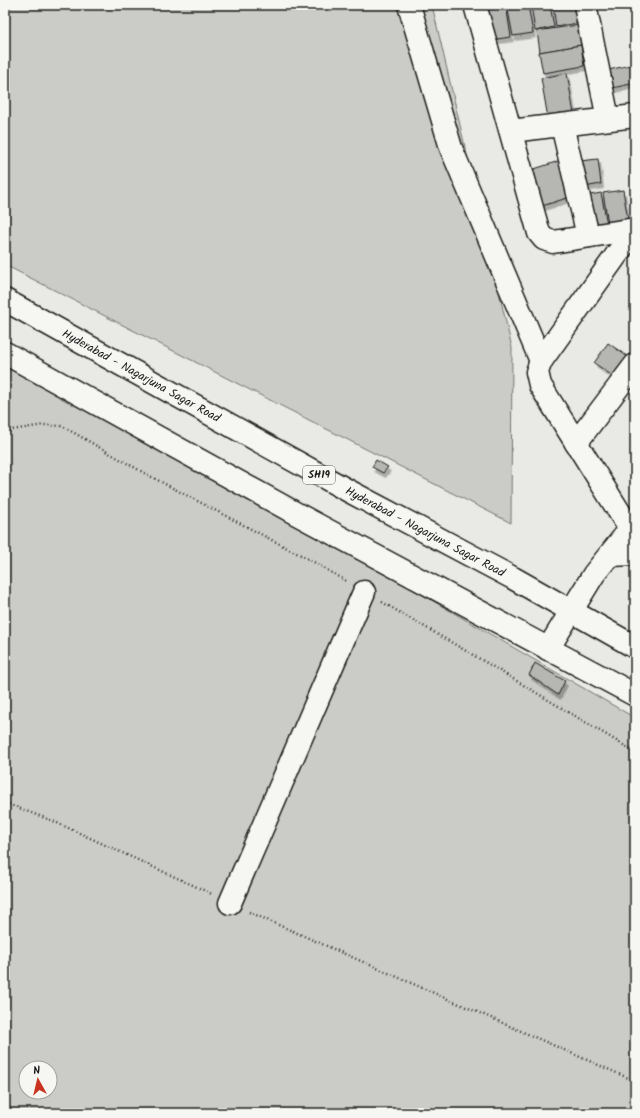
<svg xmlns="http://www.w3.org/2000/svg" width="640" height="1118" viewBox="0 0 640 1118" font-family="Kalam,sans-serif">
	<defs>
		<filter id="shadow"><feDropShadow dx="2.5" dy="4.5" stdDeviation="0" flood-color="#0004"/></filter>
	</defs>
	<rect width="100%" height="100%" fill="#e9e9e5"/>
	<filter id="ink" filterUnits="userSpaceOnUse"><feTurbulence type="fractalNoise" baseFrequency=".025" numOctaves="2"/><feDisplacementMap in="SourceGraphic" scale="8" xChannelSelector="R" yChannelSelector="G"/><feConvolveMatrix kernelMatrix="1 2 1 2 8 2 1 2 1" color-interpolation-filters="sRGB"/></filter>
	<g filter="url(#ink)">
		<!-- grass -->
		<g fill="#cbcbc7" stroke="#747472" fill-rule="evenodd">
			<polygon points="5,5 432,5 512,348 511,523 5,265"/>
			<path d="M5,353L635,718V1113H5ZM26,1068H50V1092H26Z"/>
		</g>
		<!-- building -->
		<g fill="#b6b6b3" stroke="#1c1c1c" filter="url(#shadow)">
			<polygon points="484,5 506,5 511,37 490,40"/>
			<polygon points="507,5 528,5 533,33 513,36"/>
			<polygon points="531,5 550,5 554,27 535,31"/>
			<polygon points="553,5 575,5 577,23 556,27"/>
			<polygon points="631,5 635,5 635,18 633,18"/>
			<polygon points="578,25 581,45 540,52 537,31"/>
			<polygon points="581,45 584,66 543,73 539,52"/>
			<polygon points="635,64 635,83 608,89 604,71"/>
			<polygon points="567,73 574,114 548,118 541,78"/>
			<polygon points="598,159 601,184 584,187 580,161"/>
			<polygon points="559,161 570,197 539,207 528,171"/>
			<polygon points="623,190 628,220 608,223 603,193"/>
			<polygon points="601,193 607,224 590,227 585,196"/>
			<polygon points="608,343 634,361 620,381 594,363"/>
			<polygon points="376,460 388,467 383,473 372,467"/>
			<polygon points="535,663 565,681 558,695 529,675"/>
		</g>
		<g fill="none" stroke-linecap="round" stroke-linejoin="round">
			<defs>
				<g id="minor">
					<polyline points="409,5 451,148 541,361"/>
					<polyline points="475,5 539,233 544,239 553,242 635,229"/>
					<polyline points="585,5 608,119"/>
					<polyline points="562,125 588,236"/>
					<polyline points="511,131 635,116"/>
					<polyline points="576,443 635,365"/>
					<polyline points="630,529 540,385 537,372 541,361 635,229"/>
					<polyline points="610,555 635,554"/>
					<polyline points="548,649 594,574 635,523"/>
					<polyline points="230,903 364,592"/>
				</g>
				<g id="major">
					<polyline points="5,300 347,490 513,578 635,647"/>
					<polyline points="5,353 295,513 635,695"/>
				</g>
			</defs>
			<!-- minor casing -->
			<use href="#minor" stroke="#1c1c1c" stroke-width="25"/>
			<!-- major casing -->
			<use href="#major" stroke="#1c1c1c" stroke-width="25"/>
			<!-- path -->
			<g stroke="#1c1c1c" stroke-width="2.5" stroke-dasharray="1 3" stroke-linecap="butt">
				<polyline points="5,431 44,425 62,426 146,474 312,561 346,581"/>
				<polyline points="382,602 485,662 635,752"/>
				<polyline points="5,803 53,821 212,894"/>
				<polyline points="249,912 635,1081"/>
			</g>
			<!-- minor -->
			<use href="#minor" stroke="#f6f6f2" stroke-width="22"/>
			<!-- major -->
			<use href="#major" stroke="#f6f6f2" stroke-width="22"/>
		</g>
	</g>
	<g text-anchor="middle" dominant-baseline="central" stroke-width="3.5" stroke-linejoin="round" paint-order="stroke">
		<!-- shield labels -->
		<rect fill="#f6f6f2" stroke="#5d5d5c" stroke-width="1" x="303" y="466" width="32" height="18" rx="3"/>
		<g font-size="11" font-weight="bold" fill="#1c1c1c">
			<text x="319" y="475">SH19</text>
		</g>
		<!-- street labels -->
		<g font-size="12" fill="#1c1c1c" stroke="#f6f6f2">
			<text transform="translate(141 376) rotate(29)">Hyderabad - Nagarjuna Sagar Road</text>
			<text transform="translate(425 532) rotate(28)">Hyderabad - Nagarjuna Sagar Road</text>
		</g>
	</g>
	<!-- margin -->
	<rect width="640" height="1118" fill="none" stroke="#f6f6f2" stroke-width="20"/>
	<rect x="10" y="10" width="620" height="1098" fill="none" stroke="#1c1c1c" stroke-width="1.5" filter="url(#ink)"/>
	<!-- north arrow -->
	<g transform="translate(38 1080) rotate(352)"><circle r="19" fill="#f6f6f2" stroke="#9f9f9c"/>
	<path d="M0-3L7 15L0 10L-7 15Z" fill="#c8321e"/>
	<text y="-6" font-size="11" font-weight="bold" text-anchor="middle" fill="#1c1c1c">N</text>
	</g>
</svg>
